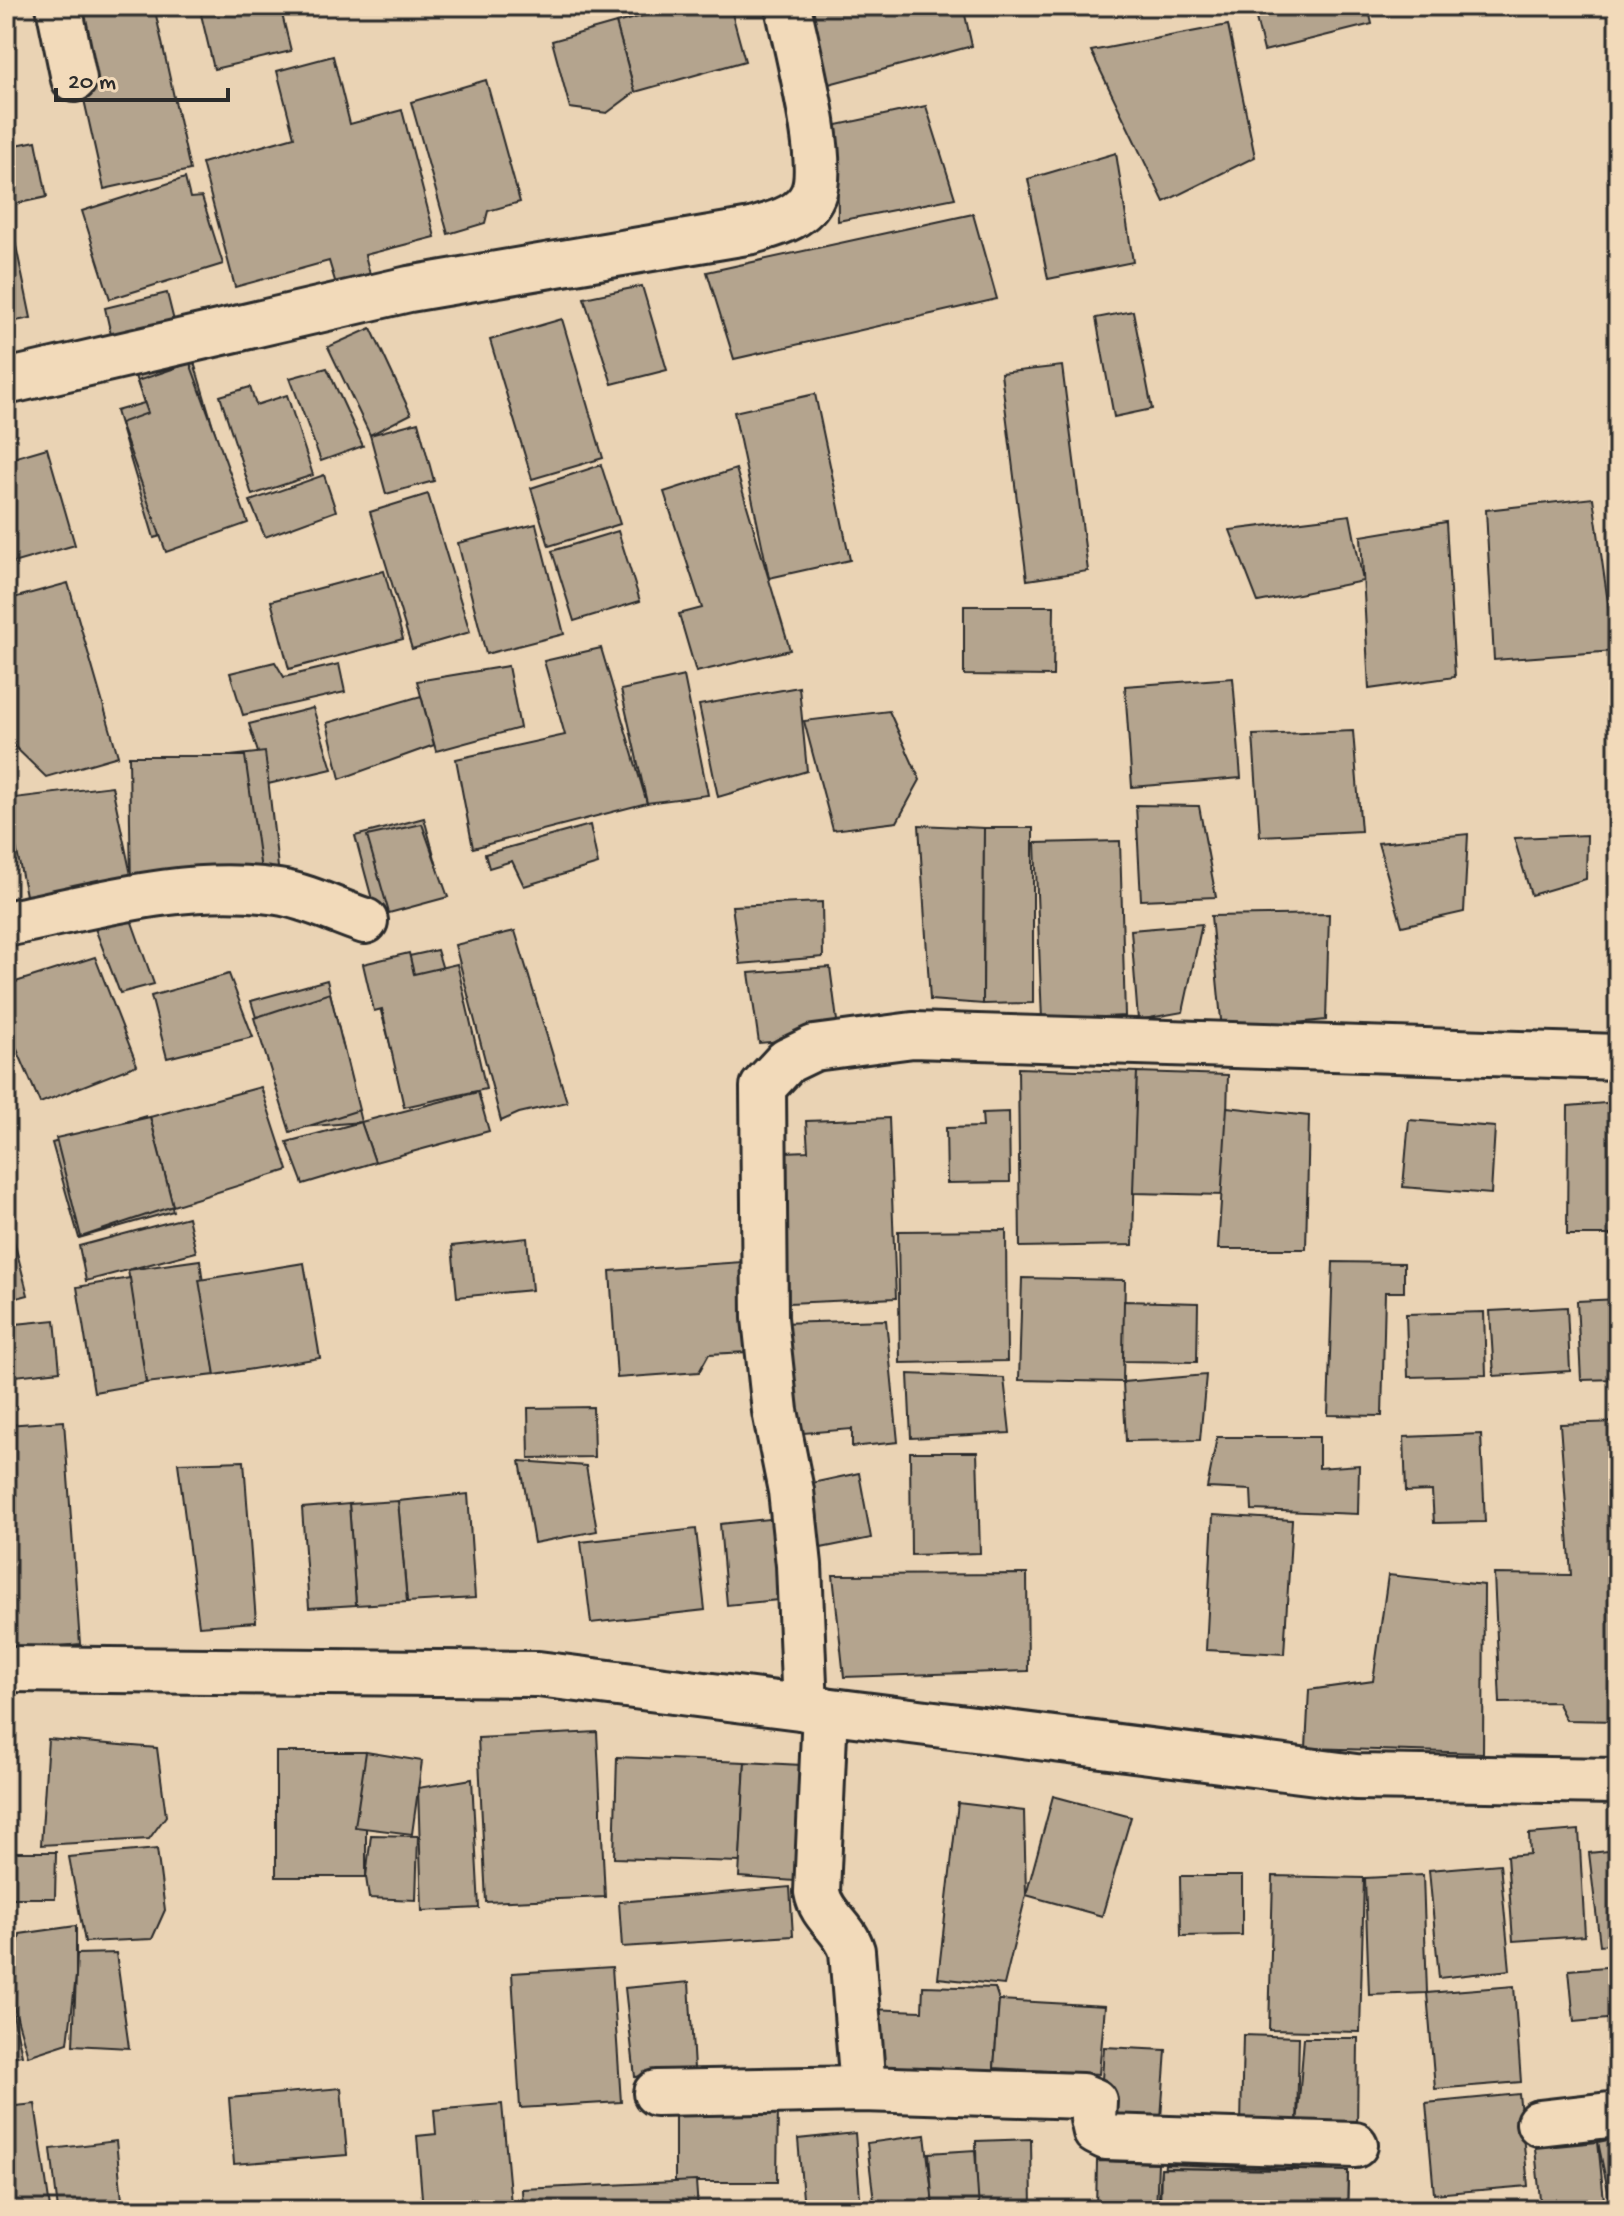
<svg xmlns="http://www.w3.org/2000/svg" width="1624" height="2216" viewBox="0 0 1624 2216" font-family="'Gochi Hand',sans-serif">
	<rect width="100%" height="100%" fill="#ead3b4"/>
	<filter id="ink" filterUnits="userSpaceOnUse"><feTurbulence type="fractalNoise" baseFrequency=".0125" numOctaves="2"/><feDisplacementMap in="SourceGraphic" scale="16" xChannelSelector="R" yChannelSelector="G"/><feConvolveMatrix kernelMatrix="1 2 1 2 8 2 1 2 1" color-interpolation-filters="sRGB"/></filter>
	<g filter="url(#ink)">
		<!-- building -->
		<g fill="#b4a48e" stroke="#2b2b2b" stroke-width="2">
			<polygon points="124,6 154,6 190,170 104,189 66,19"/>
			<polygon points="199,6 280,6 291,51 214,69"/>
			<polygon points="680,6 730,6 745,61 635,92 616,23"/>
			<polygon points="812,6 963,6 972,46 829,84"/>
			<polygon points="1253,6 1368,6 1372,24 1264,51"/>
			<polygon points="616,23 635,92 607,113 570,108 552,41"/>
			<polygon points="1228,25 1255,157 1164,202 1091,51"/>
			<polygon points="333,56 350,124 402,110 435,237 365,255 372,282 338,291 329,261 235,287 202,163 294,137 277,71"/>
			<polygon points="486,80 520,202 488,211 485,223 448,234 411,102"/>
			<polygon points="926,106 955,198 838,221 837,125"/>
			<polygon points="36,141 47,197 6,206 6,147"/>
			<polygon points="1116,153 1133,262 1048,279 1028,179"/>
			<polygon points="185,178 190,198 202,197 223,264 110,299 82,211"/>
			<polygon points="973,214 997,299 734,359 707,272"/>
			<polygon points="6,217 10,217 31,318 6,323"/>
			<polygon points="642,286 667,370 612,384 584,298"/>
			<polygon points="167,293 177,333 114,348 105,308"/>
			<polygon points="1133,311 1152,409 1114,417 1096,318"/>
			<polygon points="562,319 603,458 532,479 490,340"/>
			<polygon points="371,328 411,414 370,435 328,347"/>
			<polygon points="193,359 239,513 154,538 116,411 144,403 135,376"/>
			<polygon points="190,363 248,523 166,552 120,423 148,413 137,381"/>
			<polygon points="1062,366 1088,571 1027,580 1001,373"/>
			<polygon points="327,368 363,446 321,461 290,378"/>
			<polygon points="250,387 256,405 287,395 313,475 252,495 220,396"/>
			<polygon points="815,394 850,560 769,578 734,412"/>
			<polygon points="418,422 434,481 386,494 370,435"/>
			<polygon points="47,448 75,545 6,565 6,460"/>
			<polygon points="601,465 620,524 549,546 531,488"/>
			<polygon points="736,469 790,650 696,672 679,614 702,608 664,492"/>
			<polygon points="324,475 336,511 265,537 250,501"/>
			<polygon points="428,494 470,632 412,649 370,512"/>
			<polygon points="1593,498 1615,651 1494,660 1486,510"/>
			<polygon points="1350,515 1363,581 1258,602 1230,530"/>
			<polygon points="1446,522 1455,677 1369,689 1361,536"/>
			<polygon points="536,524 564,634 486,654 458,543"/>
			<polygon points="618,531 640,601 574,621 552,551"/>
			<polygon points="384,571 403,639 289,669 271,601"/>
			<polygon points="68,583 118,756 46,777 8,740 6,733 6,600"/>
			<polygon points="964,606 1054,606 1053,676 964,675"/>
			<polygon points="601,648 647,803 473,848 456,759 565,735 544,661"/>
			<polygon points="275,662 284,677 339,664 345,692 243,715 230,673"/>
			<polygon points="508,666 520,728 436,751 417,681"/>
			<polygon points="684,676 708,795 647,803 621,690"/>
			<polygon points="1233,678 1241,778 1132,787 1125,686"/>
			<polygon points="799,687 807,771 718,797 699,705"/>
			<polygon points="421,696 434,745 340,779 327,723"/>
			<polygon points="313,708 332,769 268,784 249,724"/>
			<polygon points="889,711 920,780 897,822 833,830 804,721"/>
			<polygon points="1353,731 1361,831 1260,836 1253,735"/>
			<polygon points="265,752 279,876 148,891 135,767"/>
			<polygon points="129,756 245,756 261,870 131,890"/>
			<polygon points="112,786 131,875 27,900 6,799"/>
			<polygon points="1136,805 1199,806 1216,897 1141,900"/>
			<polygon points="424,818 445,896 376,914 355,836"/>
			<polygon points="422,824 448,897 389,913 367,836"/>
			<polygon points="590,825 598,864 524,886 512,861 489,868 485,854"/>
			<polygon points="919,825 984,828 983,1004 930,1000"/>
			<polygon points="984,828 1033,828 1033,1003 983,1004"/>
			<polygon points="1468,834 1464,912 1402,926 1378,843"/>
			<polygon points="1587,835 1586,879 1531,895 1514,838"/>
			<polygon points="1120,841 1125,1016 1042,1020 1035,843"/>
			<polygon points="822,902 823,957 740,964 732,906"/>
			<polygon points="128,911 154,984 120,993 91,918"/>
			<polygon points="1329,914 1326,1020 1222,1030 1211,916"/>
			<polygon points="1202,924 1183,1012 1138,1020 1131,930"/>
			<polygon points="515,931 567,1102 519,1113 501,1121 455,945"/>
			<polygon points="437,950 478,1084 407,1104 368,965"/>
			<polygon points="409,953 414,974 457,964 486,1089 404,1107 382,1009 374,1011 363,964"/>
			<polygon points="95,957 137,1065 40,1103 6,1024 6,985"/>
			<polygon points="830,967 839,1036 759,1043 749,973"/>
			<polygon points="229,974 253,1037 167,1058 151,996"/>
			<polygon points="327,980 361,1122 290,1128 251,1001"/>
			<polygon points="330,993 359,1110 290,1132 254,1018"/>
			<polygon points="1018,1068 1137,1072 1133,1245 1020,1247"/>
			<polygon points="1137,1072 1228,1075 1225,1195 1133,1193"/>
			<polygon points="261,1087 288,1170 173,1206 150,1117"/>
			<polygon points="478,1092 489,1131 375,1162 361,1122"/>
			<polygon points="1618,1102 1618,1235 1567,1235 1568,1106"/>
			<polygon points="1227,1107 1309,1116 1306,1249 1218,1249"/>
			<polygon points="1009,1112 1010,1182 947,1183 946,1128 983,1127 982,1113"/>
			<polygon points="146,1116 173,1211 79,1238 52,1143"/>
			<polygon points="150,1117 173,1206 81,1237 56,1138"/>
			<polygon points="889,1118 896,1298 789,1303 784,1152 808,1151 806,1121"/>
			<polygon points="1409,1120 1495,1127 1491,1194 1403,1187"/>
			<polygon points="361,1122 375,1162 303,1184 287,1142"/>
			<polygon points="6,1210 28,1295 6,1301"/>
			<polygon points="188,1217 196,1252 86,1281 79,1246"/>
			<polygon points="1006,1230 1007,1361 900,1363 898,1231"/>
			<polygon points="527,1238 532,1290 457,1297 452,1246"/>
			<polygon points="200,1260 215,1375 146,1383 128,1270"/>
			<polygon points="742,1262 748,1352 709,1354 699,1372 617,1378 610,1271"/>
			<polygon points="1333,1262 1404,1263 1404,1292 1385,1292 1382,1416 1328,1415"/>
			<polygon points="304,1263 320,1358 215,1375 199,1280"/>
			<polygon points="130,1278 146,1383 94,1392 77,1287"/>
			<polygon points="1022,1278 1125,1280 1123,1382 1019,1380"/>
			<polygon points="1618,1299 1618,1379 1581,1380 1577,1301"/>
			<polygon points="1124,1301 1198,1303 1197,1362 1123,1361"/>
			<polygon points="1567,1307 1570,1371 1494,1376 1490,1311"/>
			<polygon points="1484,1312 1486,1375 1408,1377 1406,1314"/>
			<polygon points="55,1320 60,1371 6,1377 6,1325"/>
			<polygon points="886,1320 898,1442 852,1447 852,1429 791,1434 779,1323"/>
			<polygon points="908,1374 1004,1378 1010,1433 911,1438"/>
			<polygon points="1206,1375 1200,1440 1126,1441 1123,1382"/>
			<polygon points="593,1407 594,1457 529,1458 528,1408"/>
			<polygon points="64,1421 80,1644 6,1652 6,1425"/>
			<polygon points="1618,1422 1618,1721 1566,1720 1557,1702 1500,1703 1494,1574 1571,1575 1560,1424"/>
			<polygon points="1481,1434 1485,1522 1434,1523 1432,1491 1406,1492 1404,1437"/>
			<polygon points="1217,1437 1319,1437 1319,1468 1359,1465 1358,1514 1252,1510 1251,1490 1207,1488"/>
			<polygon points="910,1452 977,1452 980,1553 911,1555"/>
			<polygon points="244,1461 256,1622 199,1626 178,1463"/>
			<polygon points="520,1461 586,1466 597,1531 534,1543"/>
			<polygon points="859,1473 871,1538 811,1550 798,1486"/>
			<polygon points="468,1494 475,1598 407,1602 398,1501"/>
			<polygon points="398,1501 407,1602 356,1605 349,1504"/>
			<polygon points="349,1504 356,1605 309,1608 302,1508"/>
			<polygon points="1213,1515 1292,1520 1284,1654 1206,1650"/>
			<polygon points="779,1518 788,1599 727,1605 720,1524"/>
			<polygon points="696,1529 705,1610 591,1623 581,1542"/>
			<polygon points="1027,1574 1028,1671 844,1677 833,1575"/>
			<polygon points="1388,1575 1484,1585 1483,1753 1306,1748 1309,1690 1373,1681"/>
			<polygon points="597,1732 605,1897 486,1902 478,1738"/>
			<polygon points="48,1739 157,1748 166,1816 149,1839 41,1845"/>
			<rect x="276" y="1752" width="90" height="125"/>
			<polygon points="366,1752 422,1761 412,1834 355,1827"/>
			<polygon points="617,1757 745,1762 740,1862 614,1858"/>
			<polygon points="745,1762 802,1765 795,1881 739,1877"/>
			<polygon points="472,1779 479,1908 422,1911 418,1788"/>
			<polygon points="1053,1796 1131,1817 1102,1916 1026,1895"/>
			<polygon points="958,1803 1024,1811 1026,1895 1004,1985 938,1978"/>
			<polygon points="1579,1830 1585,1936 1513,1941 1507,1856 1530,1854 1529,1834"/>
			<polygon points="371,1835 418,1836 416,1900 369,1898 366,1877"/>
			<polygon points="157,1849 165,1910 152,1939 85,1942 69,1857"/>
			<polygon points="1618,1850 1618,1943 1600,1945 1589,1853"/>
			<polygon points="6,1852 56,1852 55,1898 13,1898 13,1952 6,1952"/>
			<polygon points="1500,1864 1510,1970 1439,1978 1429,1870"/>
			<polygon points="1423,1875 1427,1993 1369,1995 1365,1878"/>
			<polygon points="1180,1876 1242,1876 1242,1935 1181,1936"/>
			<polygon points="1273,1876 1364,1878 1360,2032 1269,2030"/>
			<polygon points="790,1887 793,1936 622,1947 619,1902"/>
			<polygon points="76,1926 76,1976 68,2043 28,2056 9,1990 20,1934"/>
			<polygon points="116,1953 129,2048 73,2045 77,1954"/>
			<polygon points="1618,1966 1618,2018 1574,2022 1569,1970"/>
			<polygon points="612,1967 621,2102 520,2108 512,1973"/>
			<polygon points="6,1982 22,2055 6,2058"/>
			<polygon points="689,1982 694,2069 635,2077 625,1988"/>
			<polygon points="923,1986 995,1988 999,2000 993,2082 867,2077 869,2009 922,2011"/>
			<polygon points="1514,1986 1521,2082 1435,2089 1427,1993"/>
			<polygon points="999,2000 1105,2006 1099,2074 994,2068"/>
			<polygon points="1243,2035 1299,2037 1297,2126 1241,2125"/>
			<polygon points="1304,2038 1358,2038 1357,2133 1297,2126"/>
			<polygon points="1104,2047 1166,2050 1160,2132 1099,2128"/>
			<polygon points="341,2088 347,2155 234,2164 229,2098"/>
			<polygon points="1519,2094 1528,2186 1434,2194 1426,2103"/>
			<polygon points="35,2104 50,2208 7,2210 6,2107"/>
			<polygon points="502,2104 511,2204 423,2210 417,2136 436,2134 434,2110"/>
			<polygon points="675,2106 778,2107 777,2182 675,2182"/>
			<polygon points="855,2133 861,2210 804,2210 798,2139"/>
			<polygon points="925,2135 934,2210 875,2210 867,2143"/>
			<polygon points="1618,2138 1618,2210 1612,2210 1598,2142"/>
			<polygon points="1031,2139 1032,2210 977,2210 976,2141"/>
			<polygon points="116,2141 123,2210 58,2210 51,2149"/>
			<polygon points="1598,2142 1605,2210 1541,2210 1535,2148"/>
			<polygon points="975,2150 979,2210 933,2210 929,2153"/>
			<polygon points="1097,2161 1158,2163 1156,2210 1096,2210"/>
			<polygon points="1165,2164 1348,2171 1347,2210 1160,2210"/>
			<polygon points="1161,2168 1348,2171 1347,2210 1158,2210"/>
			<polygon points="1161,2168 1348,2171 1347,2210 1160,2210"/>
			<polygon points="696,2181 698,2210 523,2210 522,2189"/>
		</g>
		<g fill="none" stroke-linecap="round" stroke-linejoin="round">
			<defs>
				<g id="minor">
					<polyline points="59,6 74,79"/>
					<path d="M6,382L409,289L752,231C774,224 803,218 813,194C827,161 796,46 788,6"/>
					<path d="M6,924C94,906 188,878 278,892C307,896 337,912 365,921"/>
					<polyline points="6,1669 538,1674 1356,1777 1618,1781"/>
					<polyline points="805,1708 799,1565 791,1491 775,1411 765,1318 763,1087 787,1061 814,1048 913,1035 1618,1057"/>
					<path d="M825,1710L817,1892C821,1916 845,1927 852,1951L863,2089"/>
					<polyline points="656,2093 863,2089 1082,2096 1094,2101 1093,2119 1096,2132 1106,2137 1355,2145"/>
					<polyline points="1539,2123 1618,2114"/>
				</g>
			</defs>
			<!-- minor casing -->
			<use href="#minor" stroke="#2b2b2b" stroke-width="50"/>
			<!-- minor -->
			<use href="#minor" stroke="#f2daba" stroke-width="44"/>
		</g>
	</g>
	<!-- margin -->
	<rect width="1624" height="2216" fill="none" stroke="#f2daba" stroke-width="32"/>
	<rect x="16" y="16" width="1592" height="2184" fill="none" stroke="#2b2b2b" stroke-width="3" filter="url(#ink)"/>
	<!-- scale -->
	<path d="M56 88v12h172v-12" fill="none" stroke="#2b2b2b" stroke-width="4"/>
	<text x="68" y="88" font-size="24" fill="#2b2b2b" stroke="#f2daba" stroke-width="6" paint-order="stroke">20 m</text>
</svg>
